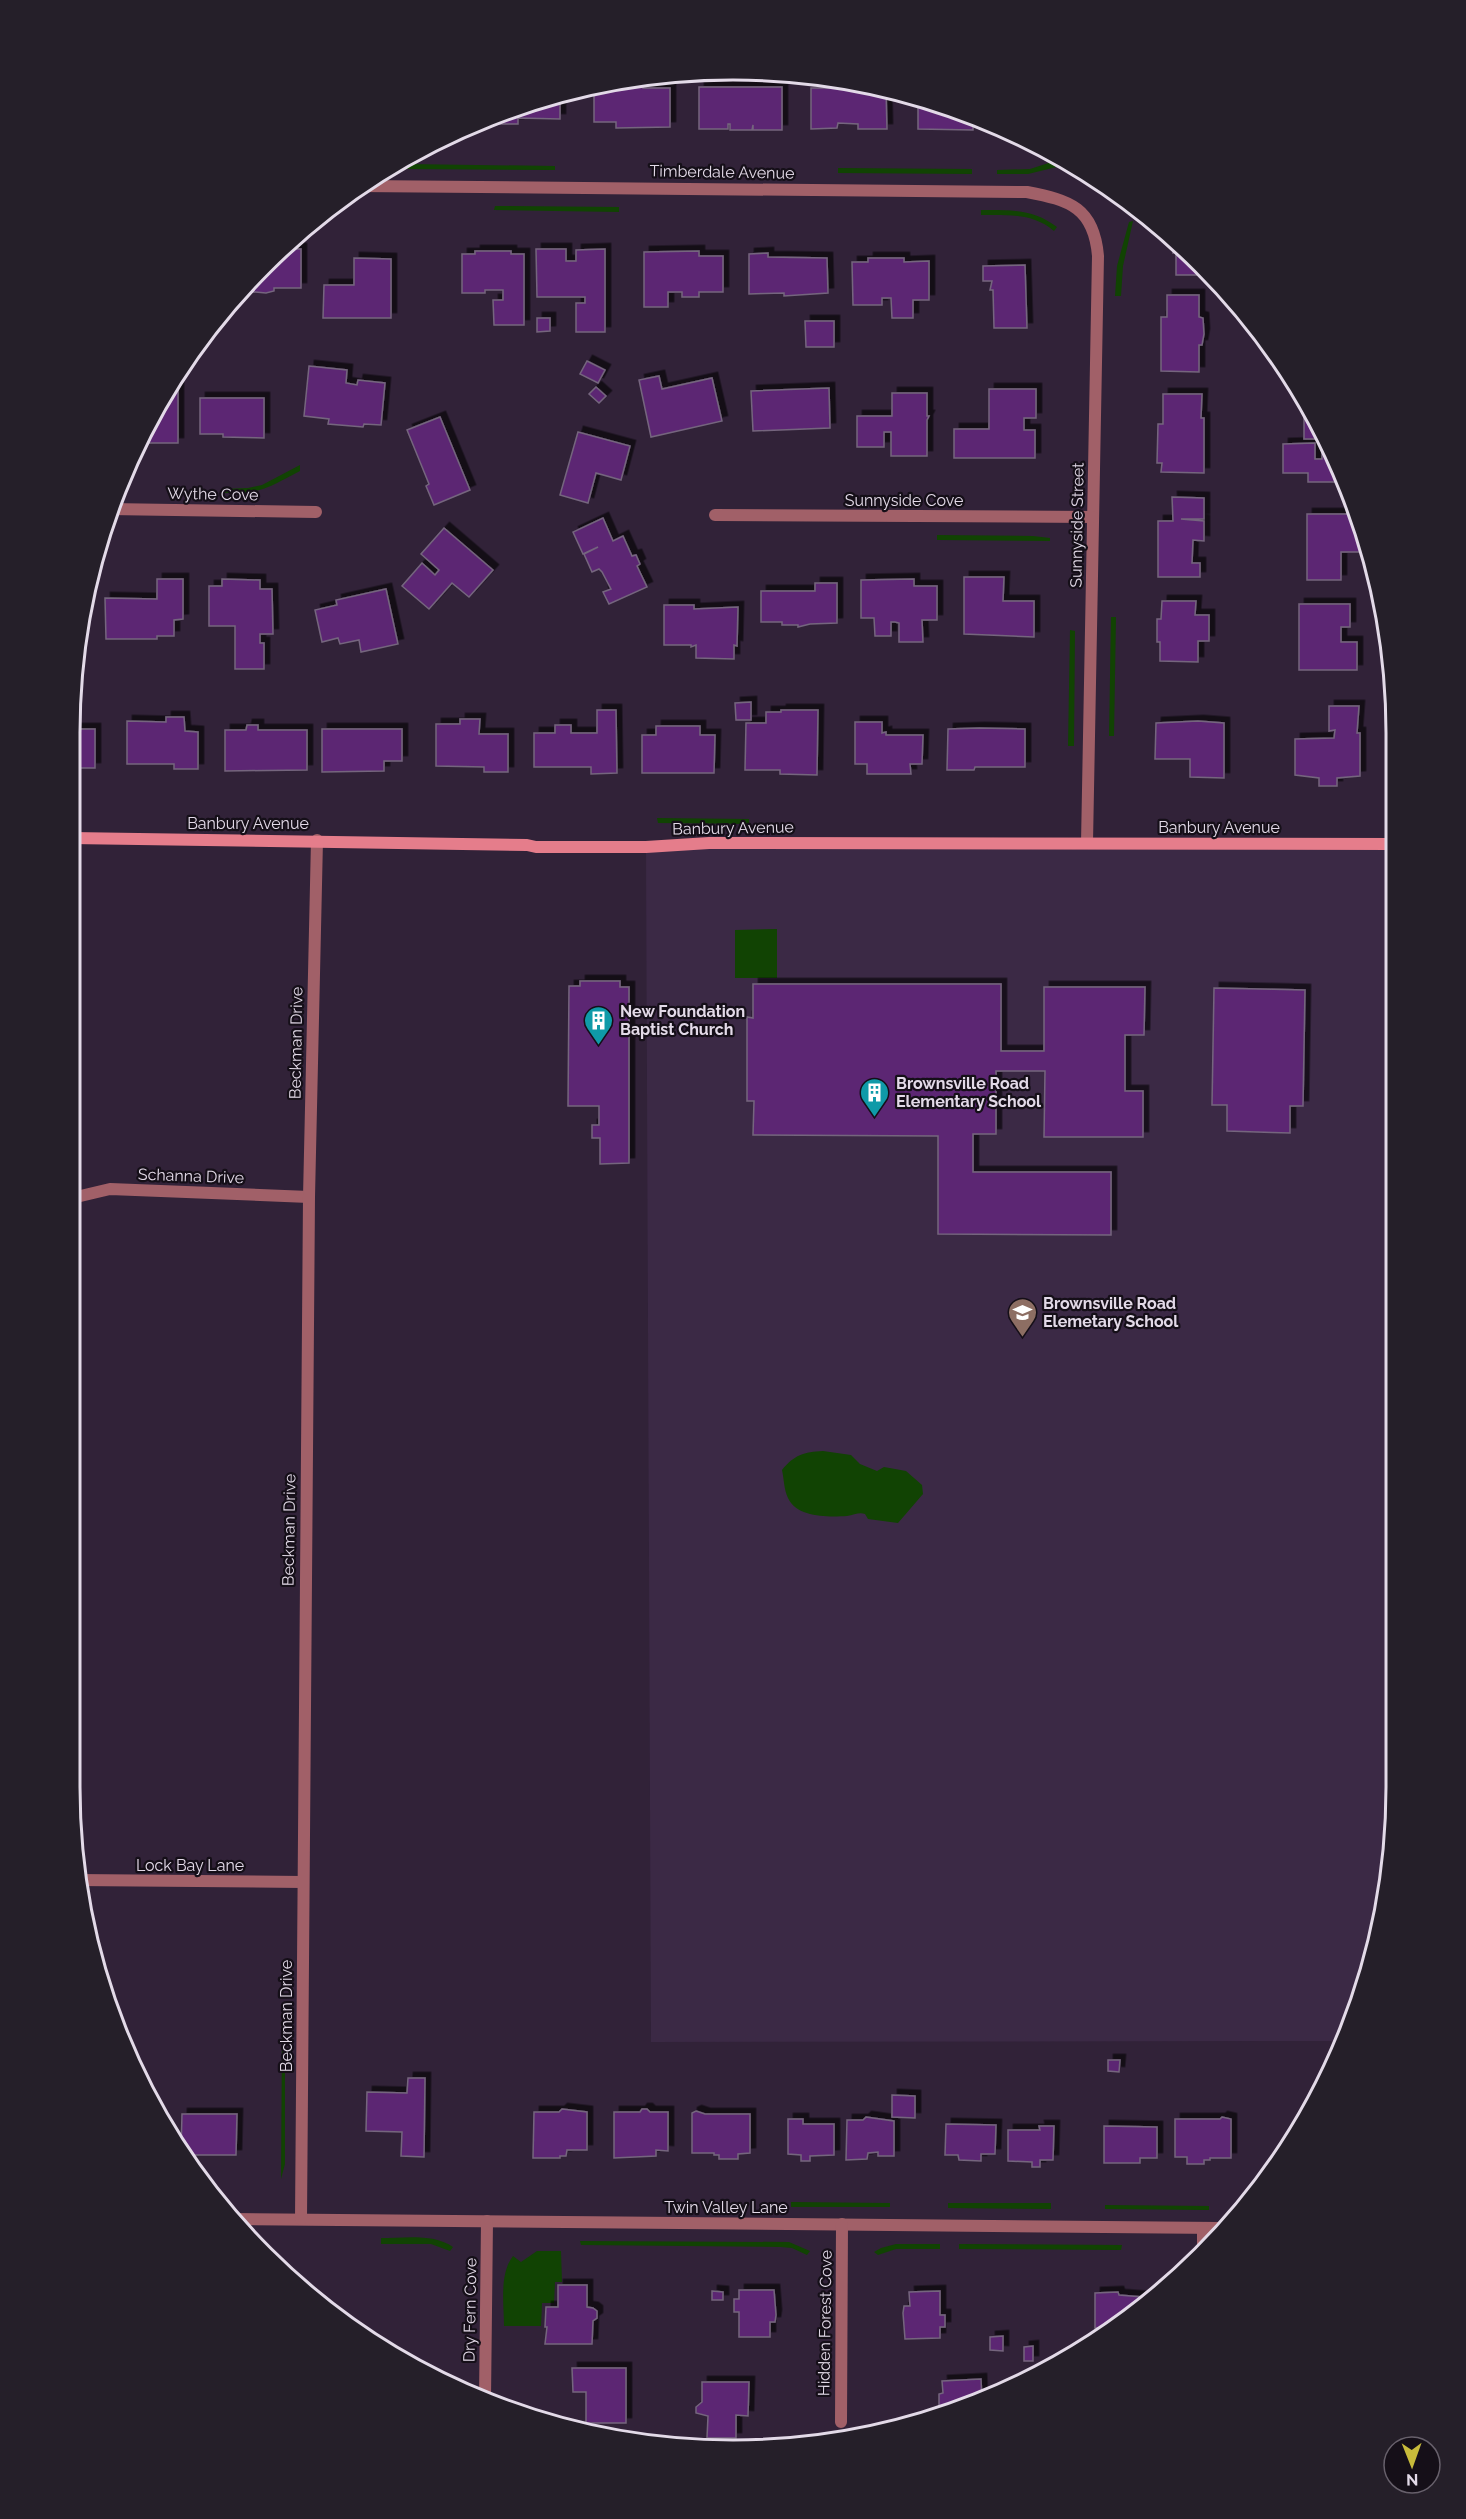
<svg xmlns="http://www.w3.org/2000/svg" width="1466" height="2519" viewBox="0 0 1466 2519" font-family="Raleway,sans-serif">
	<defs>
		<filter id="shadow"><feDropShadow dx="5.5" dy="-5.5" stdDeviation="0" flood-color="#0009"/></filter>
	</defs>
	<rect width="100%" height="100%" fill="#312238"/>
	<!-- built -->
	<polygon fill="#3b2945" points="1396,844 1396,1830 1362,2000 1342,2041 651,2042 646,847"/>
	<!-- green -->
	<g fill="#114303">
		<polygon points="1061,159 1069,164 1028,174 997,174 997,170 1030,169"/>
		<polygon points="406,164 555,166 555,170 406,169"/>
		<polygon points="838,168 972,169 972,174 838,173"/>
		<polygon points="495,206 619,207 619,212 494,210"/>
		<path d="M981,210C1010,210 1033,209 1057,227L1054,231C1033,213 1007,215 981,215Z"/>
		<polygon points="1133,221 1123,266 1121,296 1115,296 1117,266 1129,222"/>
		<path d="M300,465V471C267,488 262,494 223,493V489L248,488L262,485Z"/>
		<polygon points="937,535 1033,536 1050,538 1050,541 937,540"/>
		<polygon points="1111,617 1116,617 1114,736 1109,736"/>
		<polygon points="1070,630 1075,631 1074,746 1068,746"/>
		<polygon points="657,818 749,819 749,824 658,823"/>
		<polygon points="777,929 777,978 735,978 735,930"/>
		<path d="M823,1451L851,1455L860,1464L877,1471L884,1467L906,1471L922,1485L923,1494L898,1523L868,1519L865,1514C859,1512 854,1515 847,1516C829,1517 797,1518 788,1498C784,1490 784,1479 782,1470C794,1455 804,1452 823,1451Z"/>
		<polygon points="282,2036 285,2036 285,2164 281,2179"/>
		<polygon points="791,2202 890,2203 890,2207 791,2207"/>
		<polygon points="948,2203 1051,2203 1051,2209 948,2208"/>
		<polygon points="1105,2205 1209,2206 1209,2210 1105,2209"/>
		<path d="M381,2238C403,2238 434,2233 453,2247L450,2251L431,2244H381Z"/>
		<polygon points="580,2241 789,2242 810,2251 807,2255 792,2248 781,2247 581,2245"/>
		<polygon points="896,2244 940,2244 940,2249 896,2249 878,2255 874,2252 881,2248"/>
		<polygon points="959,2244 1122,2245 1121,2250 959,2249"/>
		<path d="M537,2251H561L562,2282H555L554,2303H542L541,2326H504C504,2305 499,2274 513,2256L521,2262Z"/>
	</g>
	<!-- building -->
	<g fill="#5b2873" stroke="#75657e" stroke-width="1.5" filter="url(#shadow)">
		<polygon points="642,78 643,88 670,88 670,127 616,128 616,122 594,122 594,89 613,89 612,81"/>
		<polygon points="861,82 886,89 887,129 858,129 858,124 838,123 837,128 811,129 811,88 831,88 833,85 843,85 845,88 861,88"/>
		<polygon points="699,87 782,87 782,130 753,130 753,125 752,130 730,130 730,124 728,124 728,129 699,129"/>
		<polygon points="560,95 560,119 518,118 518,124 483,124 483,118"/>
		<polygon points="918,99 987,119 996,125 973,125 973,130 918,129"/>
		<polygon points="1173,239 1203,264 1211,275 1176,275 1176,252 1173,253"/>
		<polygon points="282,249 301,249 301,288 274,288 274,291 266,293 243,291 243,288 263,264"/>
		<polygon points="536,249 566,249 566,261 576,261 576,250 605,249 605,332 576,332 576,303 585,303 585,297 537,297"/>
		<polygon points="475,251 511,251 511,254 524,254 524,325 494,325 493,300 503,300 503,290 485,290 485,293 462,293 462,254 475,254"/>
		<polygon points="699,251 699,256 723,256 723,292 699,292 699,297 682,297 682,292 668,292 668,307 644,307 644,252"/>
		<polygon points="768,253 768,257 827,258 828,293 784,296 784,293 749,294 749,254"/>
		<polygon points="354,258 391,259 391,318 323,318 324,285 354,285"/>
		<polygon points="868,258 904,258 904,262 929,261 929,300 913,300 913,318 892,318 891,298 882,298 882,305 853,305 852,262 868,262"/>
		<polygon points="1025,265 1027,328 994,328 993,290 990,290 992,281 983,281 983,266"/>
		<polygon points="1167,295 1199,295 1199,317 1203,318 1204,334 1202,345 1199,345 1199,372 1161,371 1161,317 1167,317"/>
		<polygon points="537,318 550,318 550,331 537,332"/>
		<polygon points="805,321 834,321 834,347 806,347"/>
		<polygon points="587,361 605,370 598,383 580,374"/>
		<polygon points="309,366 347,370 346,383 357,385 358,380 385,383 381,425 364,424 363,427 328,424 329,419 304,416"/>
		<polygon points="659,376 662,389 712,378 722,421 651,437 639,380"/>
		<polygon points="170,385 178,385 178,443 142,443"/>
		<polygon points="596,387 606,396 599,403 589,394"/>
		<polygon points="829,388 830,428 753,431 751,391"/>
		<polygon points="989,389 1036,389 1036,418 1024,418 1024,430 1035,430 1035,458 954,458 954,429 989,429"/>
		<polygon points="892,393 927,393 927,416 929,416 927,420 927,456 891,456 891,432 884,432 884,447 857,447 857,416 892,416"/>
		<polygon points="1163,394 1202,394 1201,418 1204,418 1204,473 1161,472 1162,463 1157,463 1158,424 1163,424"/>
		<polygon points="200,398 264,398 264,438 223,437 223,434 200,434"/>
		<polygon points="440,417 470,490 434,505 426,486 429,484 407,430"/>
		<polygon points="1304,418 1316,418 1344,482 1308,482 1308,473 1283,473 1283,444 1315,443 1315,459 1322,459 1322,439 1304,439"/>
		<polygon points="578,432 630,446 621,480 596,473 588,503 560,495"/>
		<polygon points="1172,497 1204,498 1204,519 1181,519 1204,521 1204,541 1193,540 1192,563 1200,563 1200,577 1158,577 1158,521 1173,521"/>
		<polygon points="1307,514 1359,514 1362,520 1362,552 1341,552 1341,580 1307,580"/>
		<polygon points="603,518 613,541 623,536 632,556 636,555 640,564 637,566 647,587 609,604 603,592 611,589 602,572 599,569 592,572 584,554 598,547 583,554 573,532"/>
		<polygon points="444,528 493,570 469,597 452,583 429,609 402,586 422,563 435,575 439,570 421,554"/>
		<polygon points="964,577 1004,577 1003,601 1034,601 1034,637 964,634"/>
		<polygon points="157,579 183,579 183,619 174,620 174,636 157,636 157,639 106,639 105,598 157,599"/>
		<polygon points="222,579 260,580 260,589 272,589 273,634 260,634 260,643 264,643 264,669 235,669 235,626 209,626 209,586 222,586"/>
		<polygon points="914,579 914,586 937,586 937,620 922,620 923,642 899,642 899,623 895,622 891,622 891,636 875,636 874,618 861,618 861,580"/>
		<polygon points="815,583 837,583 837,623 810,624 798,627 798,625 782,625 782,622 761,622 761,591 815,591"/>
		<polygon points="386,589 398,644 361,652 359,640 340,644 338,638 322,642 315,610 337,605 336,600"/>
		<polygon points="1162,601 1196,601 1195,615 1209,615 1209,641 1198,641 1198,662 1160,661 1160,642 1157,642 1157,619 1161,619"/>
		<polygon points="1299,604 1350,604 1350,627 1341,627 1341,642 1357,642 1357,670 1299,670"/>
		<polygon points="664,605 694,605 694,609 738,607 737,646 734,645 734,659 696,658 696,645 691,647 691,645 664,645"/>
		<polygon points="751,702 751,720 736,720 735,703"/>
		<polygon points="1329,706 1359,706 1357,733 1360,733 1360,776 1337,778 1337,786 1319,786 1319,778 1295,775 1295,739 1334,738 1335,730 1329,731"/>
		<polygon points="597,710 616,710 617,773 591,774 591,767 534,767 534,733 555,733 555,725 571,725 571,733 597,733"/>
		<polygon points="781,710 818,710 817,775 780,774 780,770 745,770 746,723 766,723 766,712 781,712"/>
		<polygon points="166,717 184,717 185,731 198,732 198,769 174,769 174,764 127,764 127,721 166,722"/>
		<polygon points="460,719 480,719 479,734 508,734 508,772 484,772 484,767 436,766 436,724 460,724"/>
		<polygon points="1198,721 1224,723 1224,778 1190,777 1190,759 1155,759 1156,723"/>
		<polygon points="855,722 882,722 882,733 886,732 886,735 923,735 922,764 910,764 911,774 867,774 867,764 855,764"/>
		<polygon points="247,725 258,725 258,730 307,730 307,770 225,771 225,730 246,730"/>
		<polygon points="656,726 700,726 700,735 715,735 714,773 642,773 642,735 656,735"/>
		<polygon points="979,728 1025,729 1025,767 975,767 974,770 947,770 948,729"/>
		<rect x="71" y="729" width="24" height="39"/>
		<polygon points="322,729 402,729 402,761 384,761 384,771 322,772"/>
		<polygon points="580,981 620,981 620,987 629,987 629,1163 600,1164 600,1138 592,1138 592,1125 599,1125 599,1106 568,1106 569,986 580,986"/>
		<polygon points="753,984 1001,984 1001,1051 1044,1051 1044,987 1145,987 1144,1035 1125,1035 1125,1091 1143,1091 1143,1137 1044,1137 1045,1071 996,1071 996,1134 973,1134 973,1172 1111,1172 1111,1235 938,1234 938,1136 753,1135 754,1101 747,1101 747,1017 753,1018"/>
		<polygon points="1214,988 1305,990 1303,1106 1290,1106 1290,1133 1227,1131 1227,1105 1212,1105"/>
		<polygon points="1108,2060 1120,2060 1119,2072 1108,2071"/>
		<polygon points="408,2078 425,2078 424,2157 401,2156 402,2132 366,2131 367,2092 407,2093"/>
		<polygon points="892,2095 915,2096 915,2118 892,2117"/>
		<polygon points="562,2109 587,2112 587,2150 567,2150 566,2156 560,2156 560,2158 533,2158 534,2112 559,2112"/>
		<polygon points="642,2109 647,2109 650,2112 668,2112 668,2151 656,2150 656,2156 614,2158 614,2112 640,2112"/>
		<polygon points="696,2111 705,2114 750,2114 750,2153 738,2154 738,2159 719,2159 719,2155 714,2155 714,2153 692,2153 692,2113"/>
		<polygon points="182,2114 237,2114 236,2155 184,2155 181,2150"/>
		<polygon points="866,2117 894,2121 894,2156 878,2156 878,2152 868,2153 867,2159 846,2160 847,2120 863,2120"/>
		<polygon points="1222,2117 1231,2119 1231,2158 1210,2158 1210,2160 1204,2160 1204,2164 1187,2164 1187,2157 1175,2157 1175,2119 1220,2119"/>
		<polygon points="788,2119 803,2119 803,2124 834,2124 834,2155 810,2156 810,2161 801,2161 801,2155 788,2154"/>
		<polygon points="946,2124 996,2125 995,2154 981,2154 981,2161 959,2160 958,2155 945,2155"/>
		<polygon points="1039,2126 1054,2126 1053,2160 1040,2160 1040,2167 1032,2167 1032,2162 1008,2161 1008,2130 1040,2130"/>
		<polygon points="1104,2126 1157,2127 1157,2158 1140,2158 1140,2163 1104,2163"/>
		<polygon points="558,2285 587,2285 587,2307 593,2308 597,2311 597,2318 593,2321 592,2344 545,2344 547,2327 545,2327 546,2307 558,2307"/>
		<polygon points="739,2290 774,2290 776,2315 775,2322 770,2322 770,2337 739,2337 739,2312 734,2312 734,2299 739,2299"/>
		<polygon points="712,2291 723,2292 723,2300 712,2300"/>
		<polygon points="940,2291 940,2315 945,2315 945,2327 940,2327 940,2338 905,2339 903,2313 904,2306 910,2306 909,2292"/>
		<polygon points="1118,2292 1119,2295 1143,2297 1143,2305 1108,2330 1108,2328 1095,2328 1095,2293"/>
		<polygon points="1003,2336 1003,2351 990,2350 990,2337"/>
		<polygon points="1033,2346 1033,2361 1024,2361 1024,2347"/>
		<polygon points="572,2368 626,2368 626,2423 586,2423 586,2392 573,2392"/>
		<polygon points="981,2379 982,2401 929,2417 929,2413 943,2413 943,2408 939,2408 939,2394 943,2393 942,2381"/>
		<polygon points="702,2382 749,2382 748,2416 736,2415 736,2438 707,2438 708,2416 696,2413 696,2407 702,2402"/>
	</g>
	<g fill="none" stroke-linecap="round" stroke-linejoin="round">
		<!-- street -->
		<g stroke="#a16068" stroke-width="12">
			<path d="M358,186L1027,192C1070,200 1094,208 1098,256L1087,843"/>
			<polyline points="109,509 316,512"/>
			<polyline points="715,515 1093,517"/>
			<polyline points="72,1198 110,1189 309,1197"/>
			<polyline points="76,1880 303,1882"/>
			<polyline points="231,2219 1221,2228"/>
			<polyline points="301,2219 309,1197 317,840"/>
			<polyline points="1203,2249 1203,2228"/>
			<polyline points="485,2399 487,2221"/>
			<polyline points="841,2422 842,2224"/>
		</g>
		<!-- secondary -->
		<polyline stroke="#e57d8b" stroke-width="12" points="71,838 527,845 536,847 646,847 709,843 1396,844"/>
	</g>
	<!-- icons -->
	<defs>
		<symbol id="building-pin" viewBox="-11 -11 22 30"><path d="M0 17L-7.5 6A9.5 9.5 0 1 1 7.5 6Z" fill="#0f9aa8" stroke="#150f18"/><path d="M-4-6H4V6H1V3H-1V6H-4ZM-2.5-4.3h1.7v1.8h-1.7ZM.8-4.3h1.7v1.8H.8ZM-2.5-1h1.7V.8h-1.7ZM.8-1h1.7V.8H.8Z" fill="#fff"/></symbol>
		<symbol id="school-pin" viewBox="-11 -11 22 30"><path d="M0 17L-7.5 6A9.5 9.5 0 1 1 7.5 6Z" fill="#8d6e63" stroke="#150f18"/><path d="M0-5L7-2L0 1L-7-2ZM-4 1L0 2.5L4 1V4Q0 6-4 4Z" fill="#fff"/></symbol>
	</defs>
	<g fill-rule="evenodd">
		<use href="#building-pin" x="582" y="1004" width="33" height="45"/>
		<use href="#building-pin" x="858" y="1076" width="33" height="45"/>
		<use href="#school-pin" x="1006" y="1296" width="33" height="45"/>
	</g>
	<g text-anchor="middle" dominant-baseline="central" stroke-width="4.5" stroke-linejoin="round" paint-order="stroke">
		<!-- street labels -->
		<g font-size="16" fill="#e3dae8" stroke="#150f18">
			<text transform="translate(722 172) rotate(1)">Timberdale Avenue</text>
			<text transform="translate(213 494) rotate(1)">Wythe Cove</text>
			<text x="904" y="500">Sunnyside Cove</text>
			<text transform="translate(1077 525) rotate(-89)">Sunnyside Street</text>
			<text x="248" y="823">Banbury Avenue</text>
			<text x="1219" y="827">Banbury Avenue</text>
			<text transform="translate(733 828) rotate(-1)">Banbury Avenue</text>
			<text transform="translate(296 1043) rotate(-89)">Beckman Drive</text>
			<text transform="translate(191 1176) rotate(2)">Schanna Drive</text>
			<text transform="translate(289 1530) rotate(-89)">Beckman Drive</text>
			<text x="190" y="1865">Lock Bay Lane</text>
			<text transform="translate(286 2016) rotate(-90)">Beckman Drive</text>
			<text x="726" y="2207">Twin Valley Lane</text>
			<text transform="translate(470 2310) rotate(-89)">Dry Fern Cove</text>
			<text transform="translate(825 2323) rotate(-89)">Hidden Forest Cove</text>
		</g>
		<!-- poi labels -->
		<g font-size="16" font-weight="bold" fill="#e3dae8" stroke="#150f18" text-anchor="start">
			<text x="620" y="1011">New Foundation<tspan x="620" dy="18">Baptist Church</tspan></text>
			<text x="896" y="1083">Brownsville Road<tspan x="896" dy="18">Elementary School</tspan></text>
			<text x="1043" y="1303">Brownsville Road<tspan x="1043" dy="18">Elemetary School</tspan></text>
		</g>
	</g>
	<!-- crop -->
	<path d="M0 0H1466V2519H0ZM733 80H733A653 653 0 0 1 1386 733V1787A653 653 0 0 1 733 2440H733A653 653 0 0 1 80 1787V733A653 653 0 0 1 733 80Z" fill="#251f29" fill-rule="evenodd"/>
	<path fill="none" stroke="#e3dae8" stroke-width="3" d="M733 80H733A653 653 0 0 1 1386 733V1787A653 653 0 0 1 733 2440H733A653 653 0 0 1 80 1787V733A653 653 0 0 1 733 80Z"/>
	<!-- north arrow -->
	<g transform="translate(1412 2465) rotate(179)"><circle r="28" fill="#150f18" stroke="#67606b" stroke-width="1.5"/>
	<path d="M0-4.5L10 22L0 15L-10 22Z" fill="#c8bb3b"/>
	<text y="-9" font-size="16" font-weight="bold" text-anchor="middle" fill="#e3dae8">N</text>
	</g>
</svg>
